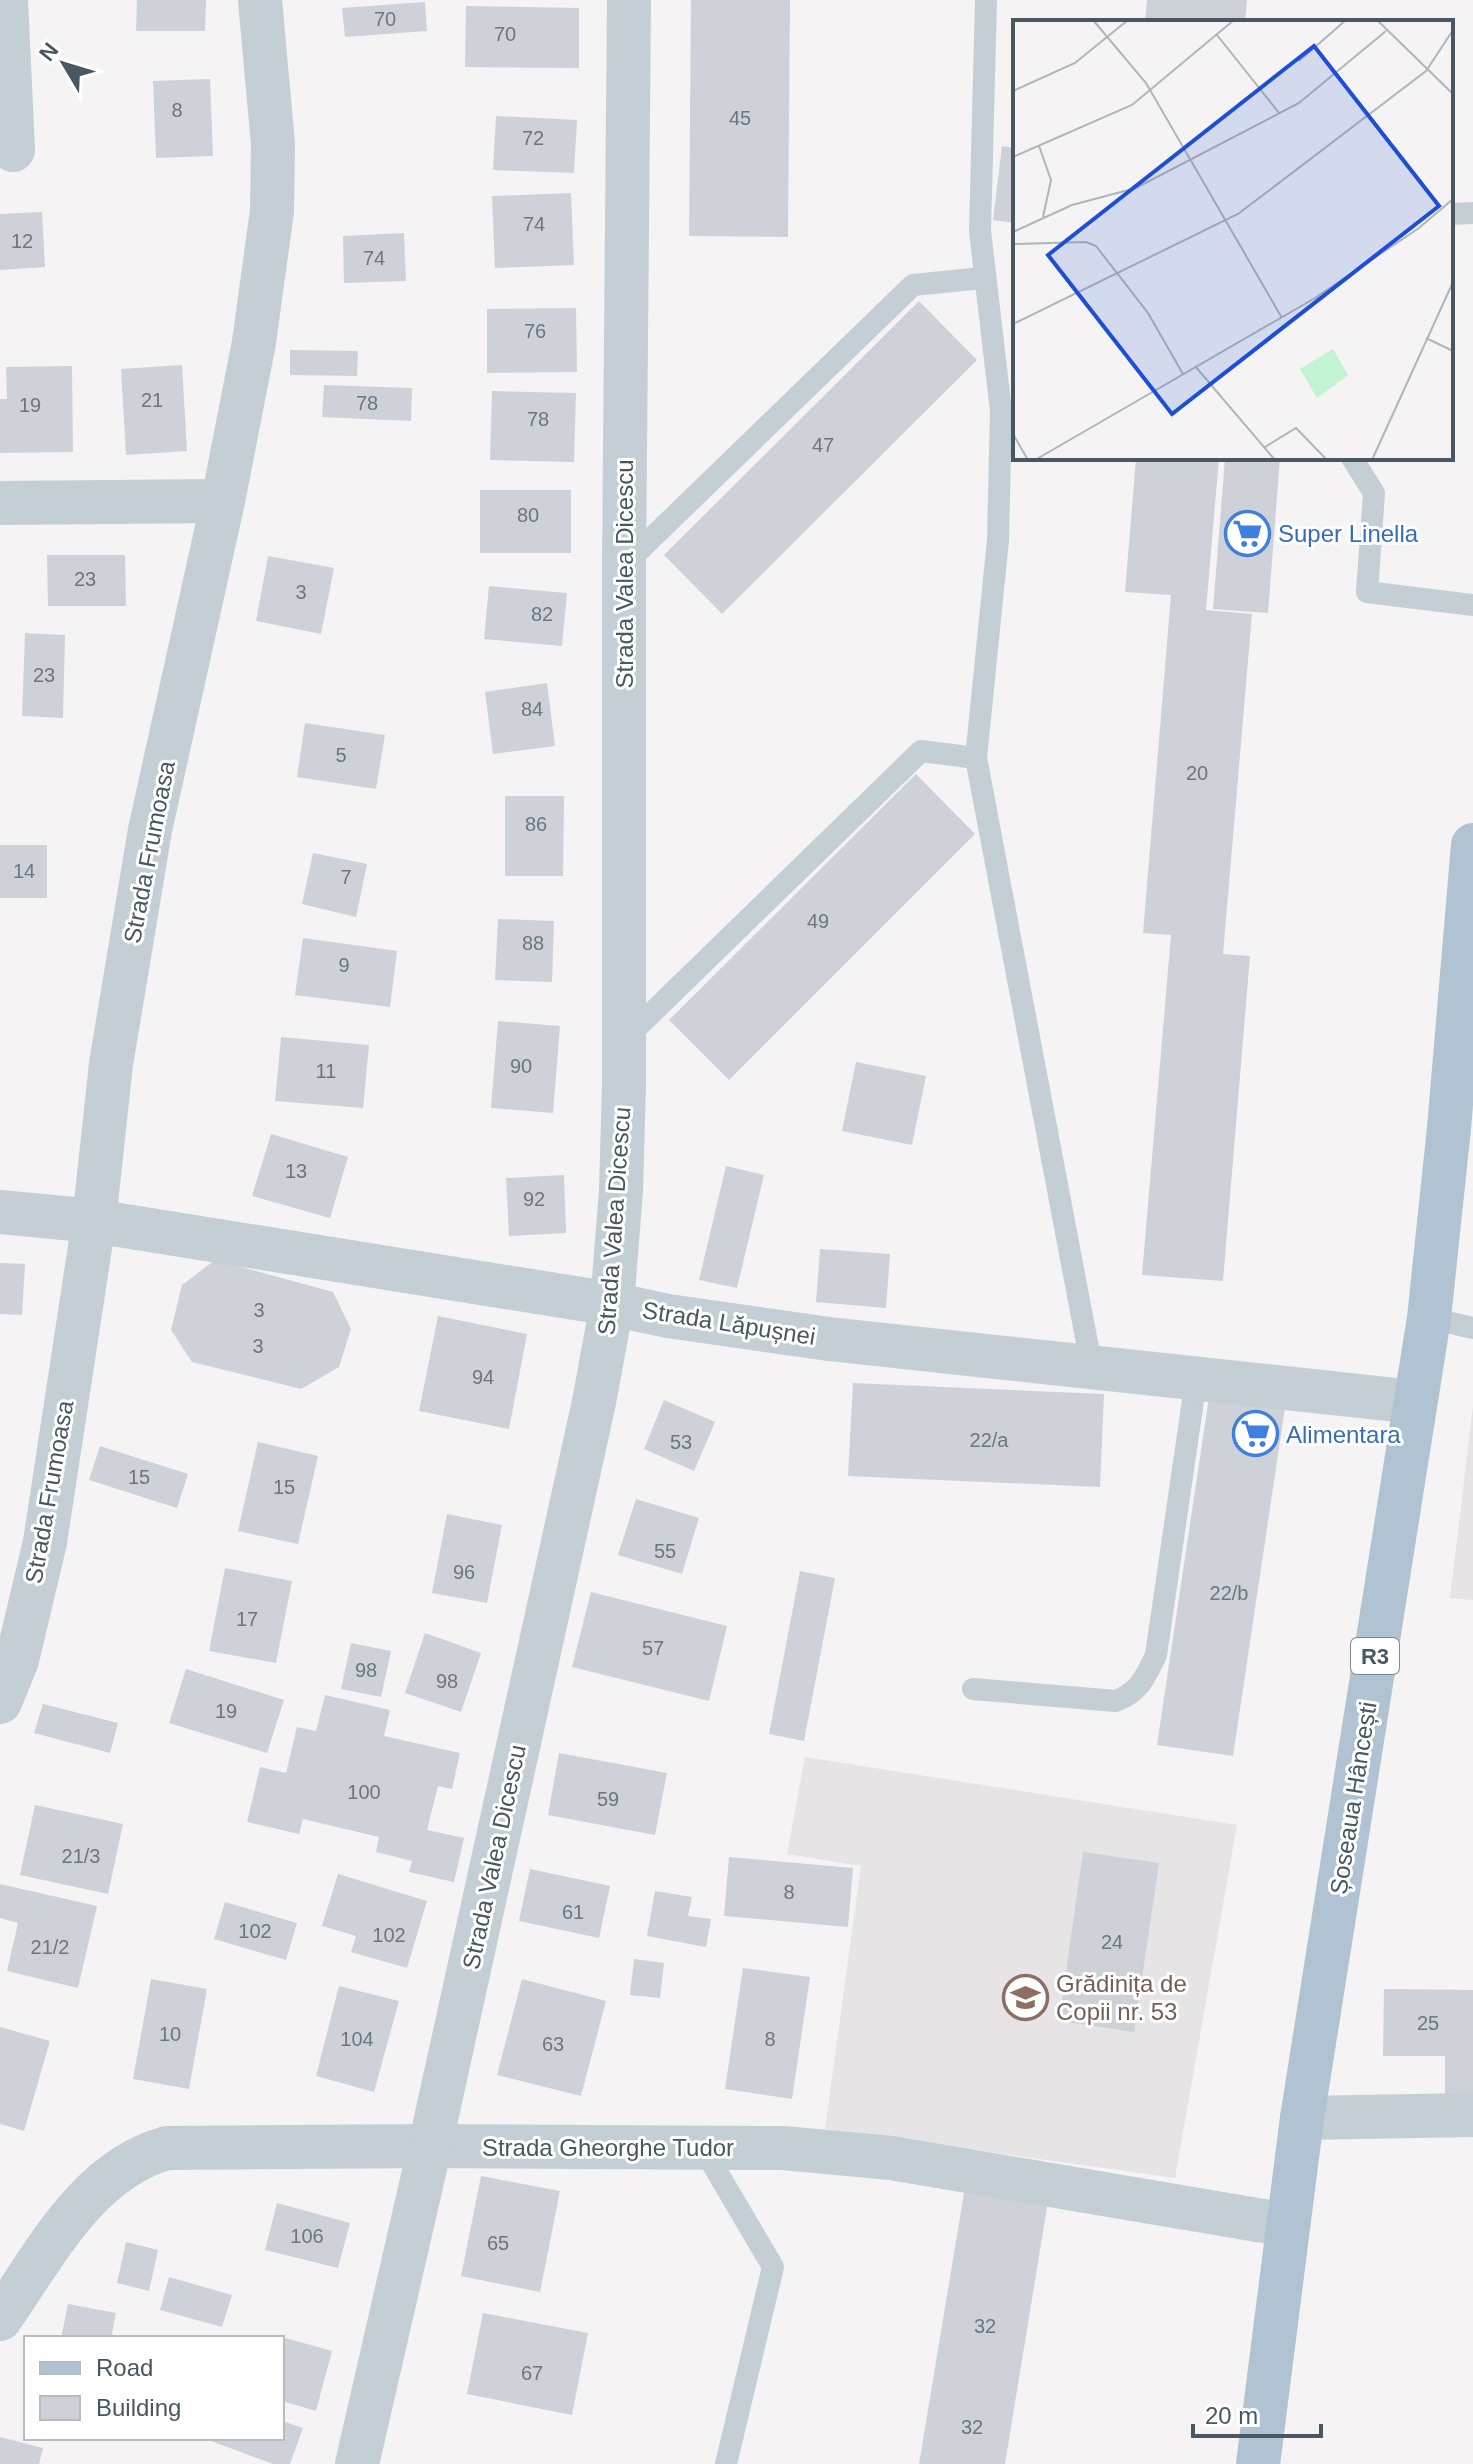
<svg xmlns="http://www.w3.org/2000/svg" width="1473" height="2464" viewBox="0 0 1473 2464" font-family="Helvetica,sans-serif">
	<rect width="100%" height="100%" fill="#f5f3f3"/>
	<!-- education -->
	<g fill="#e6e4e5">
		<polygon points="1473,1406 1473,1600 1450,1598"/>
		<polygon points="805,1757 1237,1825 1175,2178 825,2129 861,1866 787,1854"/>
	</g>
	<!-- building -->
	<g fill="#ced2d8">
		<polygon points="137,0 206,0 205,31 136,31"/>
		<polygon points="691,0 790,0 788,237 689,236"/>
		<polygon points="1147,0 1247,0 1245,22 1145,22"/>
		<polygon points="425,2 427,31 345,37 342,8"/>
		<polygon points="466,6 579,8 579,68 465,67"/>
		<polygon points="210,79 213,156 156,158 153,81"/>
		<polygon points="496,116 577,120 574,173 493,170"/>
		<polygon points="1002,146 1015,148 1015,223 993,220"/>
		<polygon points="571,193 574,265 495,268 492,196"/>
		<polygon points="42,212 45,267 0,270 0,214"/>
		<polygon points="404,233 406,281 344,283 343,236"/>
		<polygon points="919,301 977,360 722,614 664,555"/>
		<polygon points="576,308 577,372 487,373 487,309"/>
		<polygon points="290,350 358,351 357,376 290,375"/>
		<polygon points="182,365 187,451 126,455 121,369"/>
		<polygon points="72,366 73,452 0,453 0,399 7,399 6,367"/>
		<polygon points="324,385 412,388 411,421 322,417"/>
		<polygon points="492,391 576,393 574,462 490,460"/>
		<polygon points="1136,458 1219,458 1206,610 1252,614 1223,954 1250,956 1223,1281 1142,1275 1171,935 1143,933 1171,595 1125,592"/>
		<polygon points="1225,458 1280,458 1268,613 1213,609"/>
		<rect x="480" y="490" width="91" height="63"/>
		<polygon points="47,555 125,555 126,606 48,606"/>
		<polygon points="268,556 334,568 321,634 256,621"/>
		<polygon points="489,586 567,593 562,646 484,639"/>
		<polygon points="25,633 65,635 63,718 22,716"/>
		<polygon points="547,683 555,746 493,754 485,692"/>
		<polygon points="305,723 385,735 376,789 297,777"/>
		<polygon points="916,774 975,834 729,1080 669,1020"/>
		<polygon points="505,796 564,796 563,876 505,876"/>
		<rect x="0" y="845" width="47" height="53"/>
		<polygon points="313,853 367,864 356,917 302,904"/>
		<polygon points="498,919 554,921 552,982 495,980"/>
		<polygon points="303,938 397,951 390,1007 295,995"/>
		<polygon points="498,1021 560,1026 553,1113 491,1108"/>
		<polygon points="281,1037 369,1045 363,1108 275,1101"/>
		<polygon points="856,1062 926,1076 912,1145 842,1131"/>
		<polygon points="271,1134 348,1157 330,1218 252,1196"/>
		<polygon points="726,1166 764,1175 737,1288 699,1280"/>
		<polygon points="564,1175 566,1233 509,1236 506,1178"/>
		<polygon points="820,1249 890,1254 886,1308 816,1302"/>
		<polygon points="215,1260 333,1292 351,1329 339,1367 301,1389 192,1362 171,1330 182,1285"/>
		<polygon points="0,1263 25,1264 22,1315 0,1314"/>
		<polygon points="438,1316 527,1334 509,1429 419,1411"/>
		<polygon points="853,1383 1104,1394 1100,1487 848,1476"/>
		<polygon points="1209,1397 1285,1408 1233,1756 1157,1745"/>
		<polygon points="664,1400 715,1422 694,1471 644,1449"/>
		<polygon points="258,1442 318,1456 298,1544 238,1531"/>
		<polygon points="100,1446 188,1474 177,1508 89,1480"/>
		<polygon points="636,1499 699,1518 682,1574 618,1555"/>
		<polygon points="447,1514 502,1525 487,1603 432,1593"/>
		<polygon points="225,1568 292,1581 276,1663 209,1651"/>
		<polygon points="800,1571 835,1578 804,1741 769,1734"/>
		<polygon points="591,1592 727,1626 709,1701 572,1667"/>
		<polygon points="425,1633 481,1653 461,1712 405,1693"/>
		<polygon points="351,1643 391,1651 381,1697 341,1689"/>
		<polygon points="186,1669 284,1700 267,1753 169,1723"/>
		<polygon points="325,1695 390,1710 384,1736 460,1753 452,1789 438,1786 427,1830 464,1838 454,1882 409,1872 412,1861 376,1852 379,1837 303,1819 299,1834 247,1822 260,1767 286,1773 297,1727 316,1731"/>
		<polygon points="43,1704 118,1723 110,1753 34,1733"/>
		<polygon points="559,1753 667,1773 655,1835 548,1815"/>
		<polygon points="35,1805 123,1824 108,1894 20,1875"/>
		<polygon points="1083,1852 1159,1863 1134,2032 1059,2021"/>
		<polygon points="729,1857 853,1868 848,1927 724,1916"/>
		<polygon points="530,1869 610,1886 599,1938 519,1921"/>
		<polygon points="338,1874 427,1901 407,1968 351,1952 356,1936 322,1926"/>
		<polygon points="0,1884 97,1906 78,1988 7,1971 18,1923 0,1918"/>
		<polygon points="655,1891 692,1897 688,1916 711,1919 706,1947 647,1936"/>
		<polygon points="225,1902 297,1923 286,1960 214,1939"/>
		<polygon points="634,1959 664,1963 660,1998 630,1995"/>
		<polygon points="743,1968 810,1977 792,2099 725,2089"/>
		<polygon points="151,1979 207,1989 189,2089 133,2079"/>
		<polygon points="522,1979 606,2001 581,2096 497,2075"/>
		<polygon points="339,1986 399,2001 374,2092 316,2076"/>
		<polygon points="1384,1989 1473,1990 1473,2095 1445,2095 1445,2056 1383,2056"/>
		<polygon points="0,2027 50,2041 24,2131 0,2124"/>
		<polygon points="967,2175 1050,2189 1005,2464 919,2464"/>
		<polygon points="481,2176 560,2191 540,2292 461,2276"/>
		<polygon points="277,2203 350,2223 338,2268 265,2250"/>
		<polygon points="126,2242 158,2250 149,2291 117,2283"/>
		<polygon points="169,2277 232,2295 222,2327 160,2310"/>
		<polygon points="68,2304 116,2313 111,2338 61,2338"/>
		<polygon points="483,2313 588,2333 572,2415 467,2394"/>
		<polygon points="282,2337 332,2351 316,2411 282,2401"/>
		<polygon points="282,2421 303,2428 290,2464 273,2464 203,2438 282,2438"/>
		<polygon points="0,2437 43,2448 39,2464 0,2464"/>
	</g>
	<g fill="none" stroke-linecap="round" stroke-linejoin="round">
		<!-- service -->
		<g stroke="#c3ced5" stroke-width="22">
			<polyline points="986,0 980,231 1001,411 998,540 976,758 1092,1369"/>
			<polyline points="1451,214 1473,213"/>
			<polyline points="1352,458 1374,493 1367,592 1473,605"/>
			<polyline points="625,564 913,285 983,278"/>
			<polyline points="626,1038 921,751 976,758"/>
			<polyline points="1429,1318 1473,1328"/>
			<path d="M973,1689L1115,1701C1139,1693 1146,1676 1156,1655L1196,1380"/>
			<polyline points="703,2148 773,2267 726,2464"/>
		</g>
		<!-- minor -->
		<g stroke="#c3ced5" stroke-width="44">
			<polyline points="6,0 13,150"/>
			<polyline points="0,503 223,501"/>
			<polyline points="0,1212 94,1221 612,1304 668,1316 829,1339 1415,1402"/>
			<polyline points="0,1702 17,1660 45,1542 94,1221 111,1064 150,830 223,501 254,342 272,211 273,144 260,0"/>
			<polyline points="1302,2118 1473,2115"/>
			<path d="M0,2319C45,2255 87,2170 167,2148L430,2146L783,2148L891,2158L1287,2225"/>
			<polyline points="357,2464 430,2146 594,1402 612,1304 621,1191 624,1084 624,565 629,0"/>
		</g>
		<!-- primary -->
		<polyline stroke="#b1c3d3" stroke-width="44" points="1258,2464 1302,2118 1429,1318 1449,1128 1473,845"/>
	</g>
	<!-- icons -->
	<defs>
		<symbol id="supermarket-ring" viewBox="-11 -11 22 22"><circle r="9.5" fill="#fff" stroke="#3f7fe0" stroke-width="1.5"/><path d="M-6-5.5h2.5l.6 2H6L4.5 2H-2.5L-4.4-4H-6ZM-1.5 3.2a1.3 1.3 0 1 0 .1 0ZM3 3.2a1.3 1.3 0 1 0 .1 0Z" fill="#3f7fe0"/></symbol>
		<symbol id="school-ring" viewBox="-11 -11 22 22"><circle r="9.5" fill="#fff" stroke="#8d6e63" stroke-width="1.5"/><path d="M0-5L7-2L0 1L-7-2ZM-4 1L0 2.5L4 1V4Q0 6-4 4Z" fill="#8d6e63"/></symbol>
	</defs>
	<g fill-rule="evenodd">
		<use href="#supermarket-ring" x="1222" y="508" width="51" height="51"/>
		<use href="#supermarket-ring" x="1230" y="1408" width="51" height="51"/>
		<use href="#school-ring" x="1000" y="1972" width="51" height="51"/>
	</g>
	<g text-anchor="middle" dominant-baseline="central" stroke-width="6" stroke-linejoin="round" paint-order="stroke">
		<!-- number labels -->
		<g font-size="20" fill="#6a7680">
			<text x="385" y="19">70</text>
			<text x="505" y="34">70</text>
			<text x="177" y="110">8</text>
			<text x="740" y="118">45</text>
			<text x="533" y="138">72</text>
			<text x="534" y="224">74</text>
			<text x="22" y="241">12</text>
			<text x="374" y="258">74</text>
			<text x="535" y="331">76</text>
			<text x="152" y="400">21</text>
			<text x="367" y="403">78</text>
			<text x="30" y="405">19</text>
			<text x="538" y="419">78</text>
			<text x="823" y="445">47</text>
			<text x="528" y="515">80</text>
			<text x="85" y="579">23</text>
			<text x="301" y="592">3</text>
			<text x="542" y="614">82</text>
			<text x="44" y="675">23</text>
			<text x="532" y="709">84</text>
			<text x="341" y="755">5</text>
			<text x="1197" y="773">20</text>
			<text x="536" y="824">86</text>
			<text x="24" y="871">14</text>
			<text x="346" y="877">7</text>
			<text x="818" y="921">49</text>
			<text x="533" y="943">88</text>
			<text x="344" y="965">9</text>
			<text x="521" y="1066">90</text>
			<text x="326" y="1071">11</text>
			<text x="296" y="1171">13</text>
			<text x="534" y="1199">92</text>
			<text x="259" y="1310">3</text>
			<text x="258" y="1346">3</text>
			<text x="483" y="1377">94</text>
			<text x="989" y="1440">22/a</text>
			<text x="681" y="1442">53</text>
			<text x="139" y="1477">15</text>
			<text x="284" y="1487">15</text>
			<text x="665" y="1551">55</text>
			<text x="464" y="1572">96</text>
			<text x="1229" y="1593">22/b</text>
			<text x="247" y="1619">17</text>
			<text x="653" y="1648">57</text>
			<text x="366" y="1670">98</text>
			<text x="447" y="1681">98</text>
			<text x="226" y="1711">19</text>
			<text x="364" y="1792">100</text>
			<text x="608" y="1799">59</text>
			<text x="81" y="1856">21/3</text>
			<text x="789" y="1892">8</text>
			<text x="573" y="1912">61</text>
			<text x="255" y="1931">102</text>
			<text x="389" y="1935">102</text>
			<text x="1112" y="1942">24</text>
			<text x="50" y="1947">21/2</text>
			<text x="1428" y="2023">25</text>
			<text x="170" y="2034">10</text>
			<text x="357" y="2039">104</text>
			<text x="770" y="2039">8</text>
			<text x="553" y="2044">63</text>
			<text x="307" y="2236">106</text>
			<text x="498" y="2243">65</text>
			<text x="985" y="2326">32</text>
			<text x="532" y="2373">67</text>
			<text x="972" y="2427">32</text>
		</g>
		<!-- shield labels -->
		<rect fill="#fff" stroke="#7f8991" stroke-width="2" x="1351" y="1638" width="48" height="36" rx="6"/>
		<g font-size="22" font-weight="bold" fill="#485762">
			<text x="1375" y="1656">R3</text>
		</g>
		<!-- shop labels -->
		<g font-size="24" fill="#366cbe" stroke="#fff" text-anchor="start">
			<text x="1278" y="533">Super Linella</text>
			<text x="1286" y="1434">Alimentara</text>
		</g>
		<!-- street labels -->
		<g font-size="24" fill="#485762" stroke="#fff">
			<text transform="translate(624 574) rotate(-90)">Strada Valea Dicescu</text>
			<text transform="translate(149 852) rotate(-79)">Strada Frumoasa</text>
			<text transform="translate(614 1221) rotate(-86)">Strada Valea Dicescu</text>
			<text transform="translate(729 1323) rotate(9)">Strada Lăpușnei</text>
			<text transform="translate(49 1492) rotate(-80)">Strada Frumoasa</text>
			<text transform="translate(1353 1798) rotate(-81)">Șoseaua Hâncești</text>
			<text transform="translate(494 1857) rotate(-78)">Strada Valea Dicescu</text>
			<text x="608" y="2147">Strada Gheorghe Tudor</text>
		</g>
		<!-- education labels -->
		<g font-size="24" fill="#785e54" stroke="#fff" text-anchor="start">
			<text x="1056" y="1983">Grădinița de<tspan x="1056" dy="28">Copii nr. 53</tspan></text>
		</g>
	</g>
	<!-- overview -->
	<g transform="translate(1013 20)">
		<rect width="440" height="440" fill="#f5f3f3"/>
		<path d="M320,329L335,355L304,378L287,349Z" fill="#c0f4d2"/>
		<path fill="none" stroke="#b0b5b9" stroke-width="2" d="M80,0L133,63L269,298M364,0L440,74M204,15L266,93M286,41L333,0M0,71L62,43L115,0M26,126L38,160L30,197M0,137L119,85L221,0M0,212L59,185L123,168L286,83L373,11M0,224L73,222L83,226L135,293L170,354M0,304L225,194L413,51L440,10M413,318L440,331M182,346L262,440M0,414L15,440M252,427L283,408L314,440M22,440L302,278L406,208L440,179M359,440L440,262"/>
		<path fill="#1d4ed8" fill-opacity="0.15" stroke="#1d4ed8" stroke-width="4" d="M301,26L426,186L159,394L35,235Z"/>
		<rect width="440" height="440" fill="none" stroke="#485762" stroke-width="4"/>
	</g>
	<!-- legend -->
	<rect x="24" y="2336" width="260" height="104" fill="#ffffff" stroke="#b6bcc0" stroke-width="2"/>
	<rect x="40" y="2362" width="40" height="12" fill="#b1c3d3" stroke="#b6bcc0" stroke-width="2"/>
	<text x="96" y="2376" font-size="24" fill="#485762">Road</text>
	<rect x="40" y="2396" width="40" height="24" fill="#ced2d8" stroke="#b6bcc0" stroke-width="2"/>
	<text x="96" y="2416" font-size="24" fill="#485762">Building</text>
	<!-- north arrow -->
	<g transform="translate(64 64) rotate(308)" stroke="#ffffff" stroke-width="6" paint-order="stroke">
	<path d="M0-6L14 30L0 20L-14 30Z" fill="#485762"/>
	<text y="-12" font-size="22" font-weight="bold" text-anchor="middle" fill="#485762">N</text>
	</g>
	<!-- scale -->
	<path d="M1193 2424v12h128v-12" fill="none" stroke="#485762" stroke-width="4"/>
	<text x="1205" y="2424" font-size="24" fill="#485762" stroke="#ffffff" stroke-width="6" paint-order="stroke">20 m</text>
</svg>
